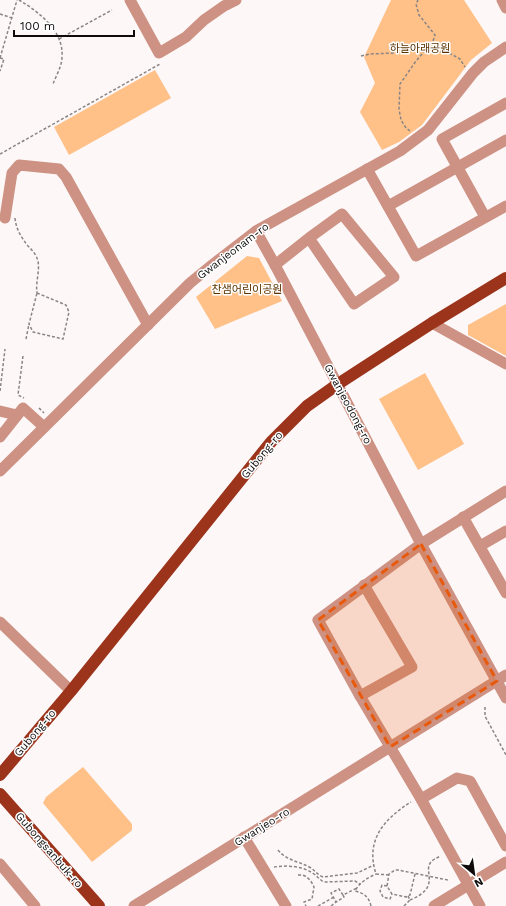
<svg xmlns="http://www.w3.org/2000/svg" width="506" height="906" viewBox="0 0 506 906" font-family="'Work Sans','Noto Sans KR',sans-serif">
	<rect width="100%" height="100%" fill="#fdf7f8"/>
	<!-- green -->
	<g fill="#ffc188">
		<polygon points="391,0 464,0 492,43 471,60 422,125 399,142 382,150 360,112 375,83 364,57"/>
		<polygon points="155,70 171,98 69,155 54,127"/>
		<polygon points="247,256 259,258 282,301 215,329 196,297"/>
		<polygon points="506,304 506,356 468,335 468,325"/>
		<polygon points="425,373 464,444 418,470 379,399"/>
		<polygon points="83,767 132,824 132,830 130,832 92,862 43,803 46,797"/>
	</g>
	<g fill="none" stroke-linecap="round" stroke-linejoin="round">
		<!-- path -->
		<g stroke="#8a8585" stroke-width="1.5" stroke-dasharray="3 2" stroke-linecap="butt">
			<path d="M19,0C39,12 64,31 62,57C62,66 56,76 53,84"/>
			<polyline points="0,14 12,18"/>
			<polyline points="59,39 112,10"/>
			<polyline points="361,56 370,54 395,53 404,49 413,47 451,54 460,59 465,67"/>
			<polyline points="0,58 17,0"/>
			<polyline points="0,58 4,59 0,71"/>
			<polyline points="410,131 406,128 401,120 399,109 400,84 416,61 433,41 435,35 419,15 416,4 418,0"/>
			<polyline points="0,154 160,64"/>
			<path d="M15,218C16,229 21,237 28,246C31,249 34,252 36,256C42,266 35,281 37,293"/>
			<polygon points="37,293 66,305 69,312 63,339 33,332 29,324"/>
			<polyline points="26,339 29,324"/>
			<polyline points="23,356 18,395 24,398"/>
			<polyline points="0,391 5,349"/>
			<polyline points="39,408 44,413"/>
			<polyline points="485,707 485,716 506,755"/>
			<path d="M278,850C287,861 299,861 311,868C315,871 318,875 323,877L357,873L374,865"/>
			<path d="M274,867C288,865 303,866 314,874C318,877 320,880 324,882L355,881L360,884"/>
			<polyline points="415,874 410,895 406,897 392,894 387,886 389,874 395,870 398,870 448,880"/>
			<path d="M298,875C306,874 311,880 314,887L312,899L304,902L306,906"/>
			<path d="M389,875L376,874C365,840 384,819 411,802"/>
			<polyline points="387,886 382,885 380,891 383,897 390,899 392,894"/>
			<polyline points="343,895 339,889 331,893 336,902 344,897 343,895 357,888"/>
			<path d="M410,900C417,897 425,893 428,886C433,873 420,864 441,856"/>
			<polyline points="318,906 334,897"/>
			<polyline points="331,906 336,902"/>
			<path d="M371,906C369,897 364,893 355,891C359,883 367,878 376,874"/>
			<polyline points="404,906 410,900 408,896"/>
		</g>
		<!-- minor -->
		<g stroke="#cd9283" stroke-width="11">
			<polyline points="130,0 159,53 186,37 204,20 224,6 236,0"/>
			<polyline points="502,0 506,8"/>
			<polyline points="367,169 416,256 506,206"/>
			<polyline points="388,206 506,140"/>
			<polyline points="485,217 442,139 506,103"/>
			<polyline points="5,218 12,173 19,165 59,169 66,177 148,325"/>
			<polyline points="256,231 275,265 421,544 506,698"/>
			<polyline points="275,265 309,238 342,214 394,277 354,304 309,238"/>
			<polyline points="432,323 506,364"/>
			<polyline points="0,411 17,415"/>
			<polyline points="0,437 23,408 44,427"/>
			<polyline points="0,471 190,283 212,265 256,231 400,151 428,130 473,73 484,62 506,47"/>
			<polyline points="463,517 506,593"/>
			<polyline points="480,546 506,531"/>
			<polyline points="0,622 71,691"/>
			<polyline points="360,696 412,667 364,585"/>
			<polyline points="421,799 457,778 470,781 506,846"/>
			<polyline points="244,837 286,906"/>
			<polyline points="0,864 35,906"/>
			<polyline points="134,906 506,675"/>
			<polyline points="434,906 506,862"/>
			<polyline points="480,906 421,799 360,696 318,620 421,544 506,491"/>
		</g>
		<!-- major -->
		<g stroke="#9b341b" stroke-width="12">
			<polyline points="0,775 71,691 271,442 307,406 338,384 432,323 506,278"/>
			<polyline points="0,794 99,906"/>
		</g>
	</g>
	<!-- marked area -->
	<path fill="#e8590c" fill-opacity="0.2" stroke="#e8590c" stroke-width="3" stroke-dasharray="8 5" stroke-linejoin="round" d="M421,544L497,681L390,747L318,620Z"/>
	<g text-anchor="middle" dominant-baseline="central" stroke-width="3" stroke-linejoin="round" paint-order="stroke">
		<!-- park labels -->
		<g font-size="11" fill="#5a3200" stroke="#fff">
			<text x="420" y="48">하늘아래공원</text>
			<text x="247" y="289">찬샘어린이공원</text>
		</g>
		<!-- street labels -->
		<g font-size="11" fill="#0f0b0b" stroke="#fff">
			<text transform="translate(233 251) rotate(-37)">Gwanjeonam-ro</text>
			<text transform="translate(348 404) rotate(62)">Gwanjeodong-ro</text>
			<text transform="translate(262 455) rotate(-50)">Gubong-ro</text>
			<text transform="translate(35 733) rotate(-50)">Gubong-ro</text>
			<text transform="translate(262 827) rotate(-32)">Gwanjeo-ro</text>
			<text transform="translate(49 850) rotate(49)">Gubongsanbuk-ro</text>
		</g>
	</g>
	<!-- north arrow -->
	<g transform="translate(474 874) rotate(151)" stroke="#ffffff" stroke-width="3" paint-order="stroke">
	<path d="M0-3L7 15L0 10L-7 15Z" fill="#0f0b0b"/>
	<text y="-6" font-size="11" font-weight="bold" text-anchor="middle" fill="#0f0b0b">N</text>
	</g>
	<!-- scale -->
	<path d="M14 30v6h120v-6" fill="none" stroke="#0f0b0b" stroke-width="2"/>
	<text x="20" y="30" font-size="12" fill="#0f0b0b" stroke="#ffffff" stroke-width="3" paint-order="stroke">100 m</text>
</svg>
